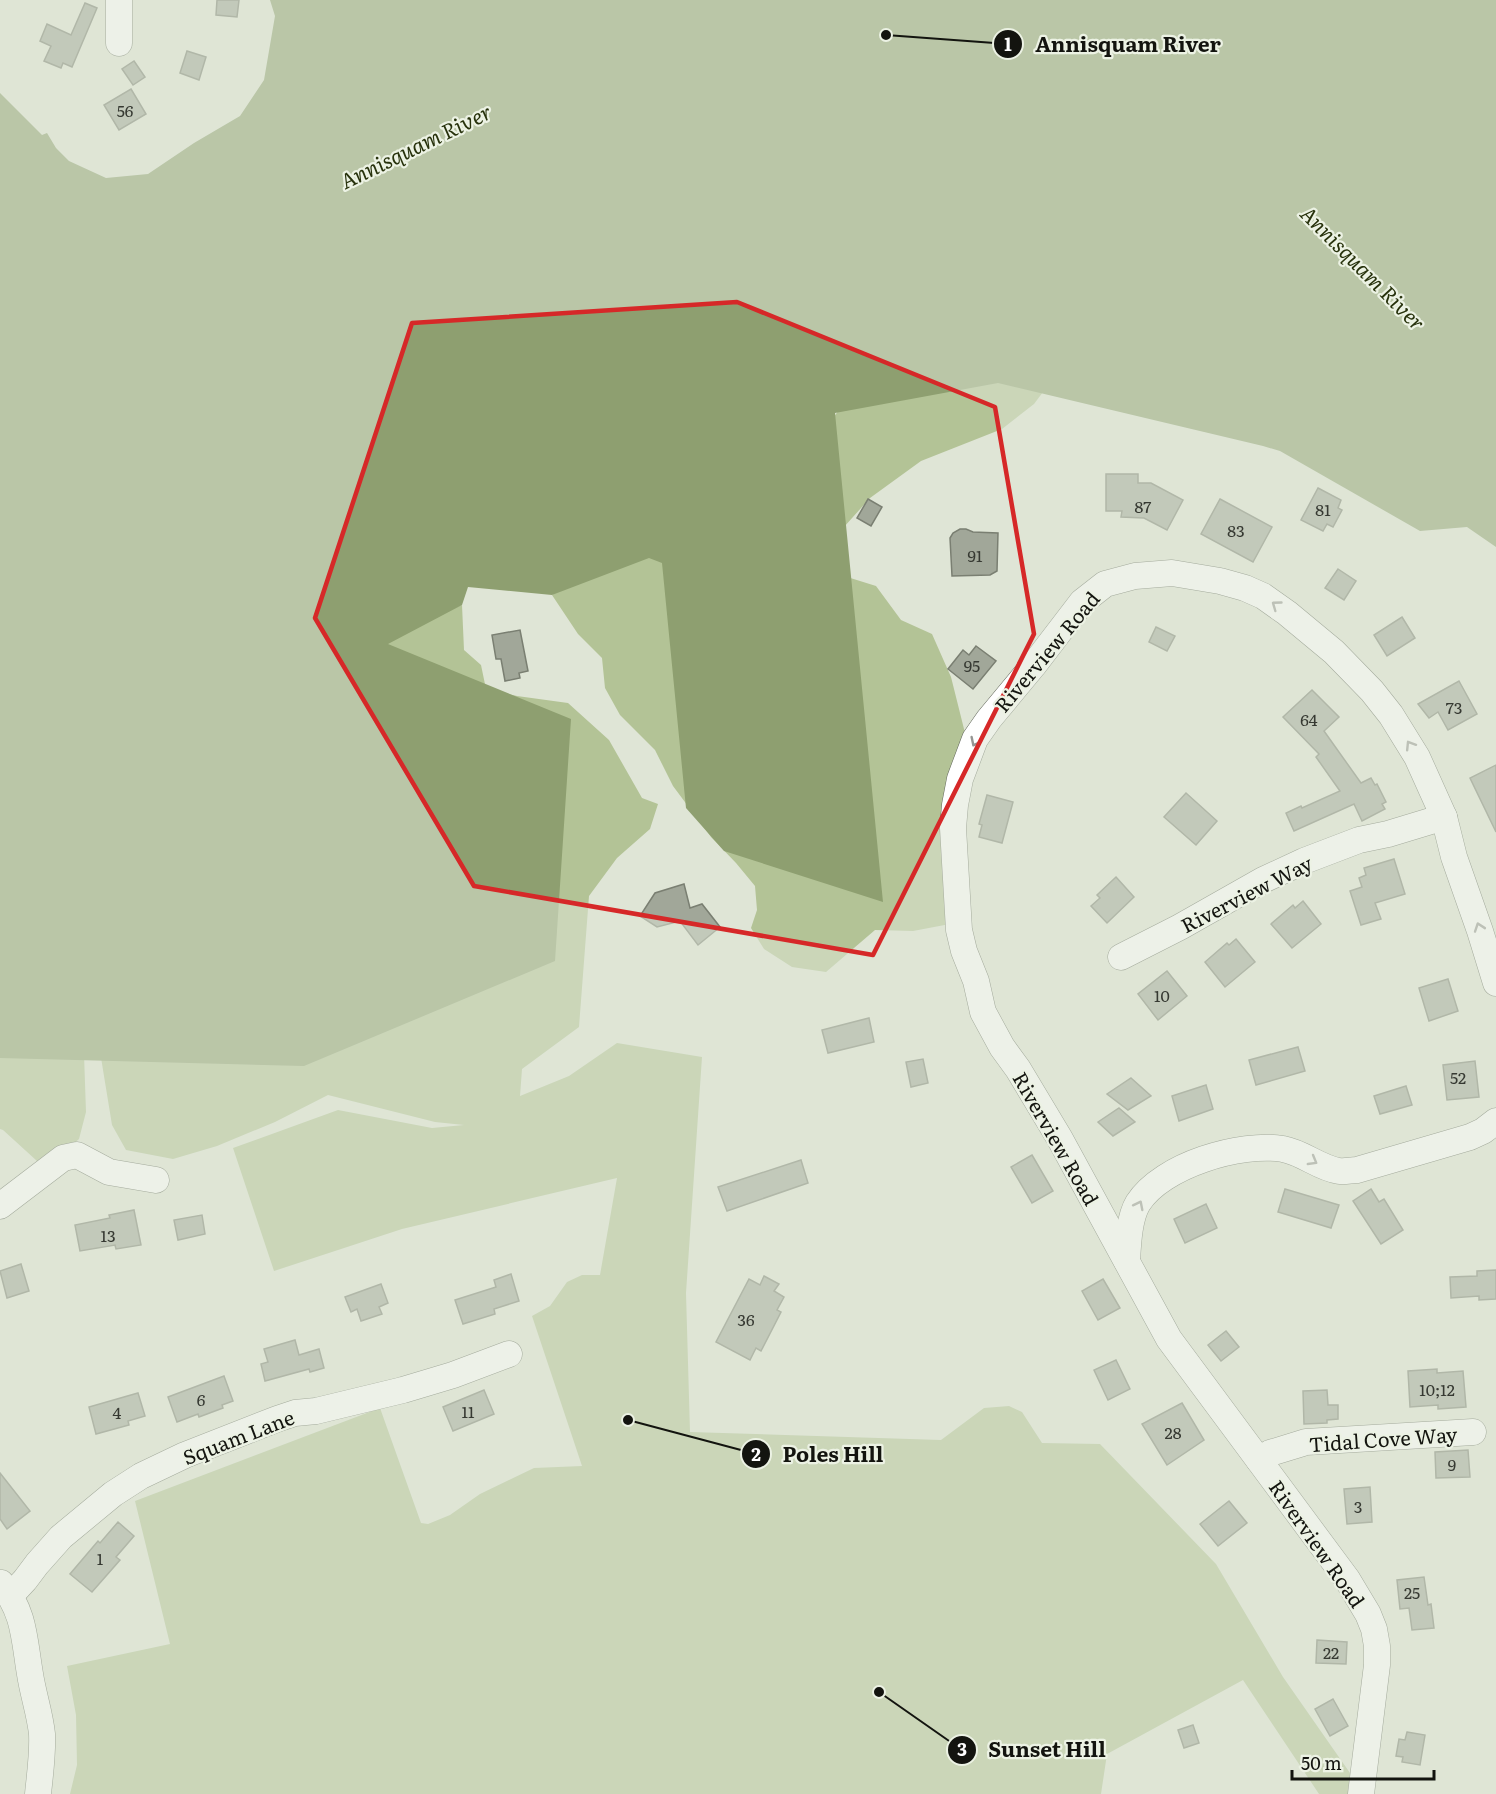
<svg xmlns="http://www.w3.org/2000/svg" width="1496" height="1794" viewBox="0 0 1496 1794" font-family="Literata,serif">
	<rect width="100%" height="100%" fill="#dfe5d6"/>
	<!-- green -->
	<g fill="#b3c396">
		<polygon points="952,360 1046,388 1034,404 1002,429 921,461 870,498 844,527 828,571 876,586 901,620 932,634 951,677 965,733 950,924 913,931 875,930 826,972 792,967 764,949 751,928 757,910 755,886 736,863 711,837 673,786 655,750 620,715 605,688 602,658 578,634 552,595 825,429 847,399"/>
		<polygon points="462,605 464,650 481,665 486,689 517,696 568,703 609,740 642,798 658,804 650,829 617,858 589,896 579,1027 522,1069 520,1096 569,1076 617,1043 702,1057 686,1293 690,1432 941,1440 984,1408 1009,1406 1022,1412 1042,1443 1100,1444 1216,1564 1283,1677 1350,1773 1348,1794 1319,1794 1243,1680 1107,1754 1101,1794 70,1794 77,1765 76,1715 67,1666 170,1644 135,1501 380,1408 421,1523 428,1524 450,1515 480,1494 534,1468 582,1466 532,1316 550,1306 567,1282 582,1275 600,1275 617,1178 402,1229 274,1271 233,1148 338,1110 432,1128 464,1125 435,1122 328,1095 275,1122 217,1146 173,1159 126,1150 112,1125 96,1027 84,1054 86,1112 79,1139 56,1160 37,1161 3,1130 0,1129 0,678 413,624"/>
	</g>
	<!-- water -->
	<polygon fill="#8e9f70" points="270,0 1496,0 1496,547 1467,527 1420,531 1280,451 1263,446 998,383 835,413 883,902 724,851 686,808 662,563 649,558 552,595 468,587 462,605 388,644 571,719 555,961 304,1066 0,1058 0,93 42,135 47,133 56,148 69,161 106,178 148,174 194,143 240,116 264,80 275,16"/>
	<!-- building -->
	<g fill="#a1a799" stroke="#7a7f72" stroke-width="1.5">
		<polygon points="217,0 239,0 237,17 216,15"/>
		<polygon points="85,3 97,8 72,67 63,63 61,68 44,61 51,46 40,41 47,24 71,35"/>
		<polygon points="187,51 206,57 199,80 180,73"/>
		<polygon points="134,61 145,77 133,85 122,69"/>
		<polygon points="131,89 146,114 119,130 104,105"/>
		<polygon points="1106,474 1138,474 1138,483 1151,483 1183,500 1167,530 1144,518 1121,517 1122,511 1106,511"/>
		<polygon points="1318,488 1341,500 1338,508 1342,510 1333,527 1327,524 1323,531 1301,520"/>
		<polygon points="868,499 882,507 871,526 857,518"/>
		<polygon points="1220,499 1272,527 1253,562 1201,534"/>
		<polygon points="960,529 966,529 973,532 998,533 997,571 990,575 952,576 950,538 953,533"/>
		<polygon points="1338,569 1356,581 1344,600 1325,588"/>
		<polygon points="1402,617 1415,638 1387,656 1374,635"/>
		<polygon points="1156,627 1175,636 1167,651 1149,642"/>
		<polygon points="520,630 528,671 519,673 520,678 505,681 501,659 496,659 492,635"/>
		<polygon points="976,646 996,661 973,689 948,669 963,650 969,655"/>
		<polygon points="1459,681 1477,714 1448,730 1438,712 1429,718 1418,704"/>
		<polygon points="1312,690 1339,717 1324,731 1361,783 1371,778 1375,785 1377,784 1386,802 1382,804 1385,809 1362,821 1354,804 1294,831 1286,813 1301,806 1302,808 1340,791 1316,757 1319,754 1283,717"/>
		<polygon points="1496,765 1496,832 1470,778"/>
		<polygon points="1186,793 1217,821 1196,845 1164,817"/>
		<polygon points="987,795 1013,802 1002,843 979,837 982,825 979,824"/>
		<polygon points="1394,859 1405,894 1375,903 1381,919 1361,925 1350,891 1362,887 1359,878 1366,875 1364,868"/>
		<polygon points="1116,877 1134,897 1107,923 1091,906 1100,898 1097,895"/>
		<polygon points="684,884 690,908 702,904 720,927 698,945 680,921 657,927 640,916 655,893"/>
		<polygon points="1303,901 1321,924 1292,948 1271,924 1293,905 1295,908"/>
		<polygon points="1236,939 1255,962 1225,987 1205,962 1227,943 1229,945"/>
		<polygon points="1167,971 1187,996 1158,1020 1138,994"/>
		<polygon points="1448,979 1458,1011 1429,1021 1419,988"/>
		<polygon points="869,1018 874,1042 828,1053 822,1030"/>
		<polygon points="1298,1047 1305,1071 1256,1085 1249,1060"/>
		<polygon points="923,1059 928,1083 911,1087 906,1062"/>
		<polygon points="1475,1061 1479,1097 1447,1100 1443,1065"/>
		<polygon points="1131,1078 1151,1096 1128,1110 1107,1094"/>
		<polygon points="1206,1085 1213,1109 1179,1121 1172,1096"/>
		<polygon points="1406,1086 1412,1105 1380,1114 1374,1096"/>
		<polygon points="1119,1108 1135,1122 1113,1136 1098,1122"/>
		<polygon points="1032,1155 1053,1191 1032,1203 1011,1167"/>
		<polygon points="801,1160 808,1183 727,1211 718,1187"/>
		<polygon points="1285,1189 1339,1205 1331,1228 1278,1212"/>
		<polygon points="1371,1189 1379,1202 1384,1199 1403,1230 1381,1244 1353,1201"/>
		<polygon points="1206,1204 1217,1228 1185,1243 1174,1219"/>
		<polygon points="134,1210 141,1245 116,1249 115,1245 80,1251 75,1225 110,1218 109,1215"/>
		<polygon points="202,1215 205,1234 178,1240 174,1220"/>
		<polygon points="21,1264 29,1291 7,1298 0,1271"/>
		<polygon points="1496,1270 1496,1299 1479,1300 1479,1296 1451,1298 1450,1277 1477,1276 1477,1271"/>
		<polygon points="511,1274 519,1301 494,1309 495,1314 463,1324 455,1300 496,1287 494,1280"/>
		<polygon points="764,1276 779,1284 774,1291 784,1297 777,1310 781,1312 761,1351 756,1348 750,1360 716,1342 749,1279 760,1285"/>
		<polygon points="1103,1279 1120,1308 1098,1320 1082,1291"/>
		<polygon points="381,1284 388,1303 379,1307 382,1314 361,1321 357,1309 351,1312 345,1297"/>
		<polygon points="1226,1331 1239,1347 1221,1361 1208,1345"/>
		<polygon points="295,1340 299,1355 319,1349 324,1368 310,1372 309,1369 265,1381 261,1364 268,1362 264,1349"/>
		<polygon points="1116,1360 1130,1389 1108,1400 1094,1370"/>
		<polygon points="1437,1369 1437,1373 1463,1371 1466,1407 1438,1409 1438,1405 1410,1407 1408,1371"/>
		<polygon points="224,1376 233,1401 222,1405 223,1408 199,1417 198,1414 177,1422 168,1397"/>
		<polygon points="484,1390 494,1414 453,1431 443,1407"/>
		<polygon points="1327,1390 1328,1405 1338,1405 1338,1419 1327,1420 1327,1423 1304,1424 1303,1391"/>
		<polygon points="138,1393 145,1416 128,1421 129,1425 96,1434 89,1407"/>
		<polygon points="1182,1403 1204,1440 1167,1465 1142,1424"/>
		<polygon points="1468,1450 1470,1477 1436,1478 1435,1452"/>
		<polygon points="0,1473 30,1511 7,1529 0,1519"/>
		<polygon points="1370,1487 1372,1522 1347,1524 1344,1489"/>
		<polygon points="1229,1501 1247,1523 1218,1546 1200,1524"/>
		<polygon points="118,1522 134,1536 116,1557 120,1560 92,1592 70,1574 98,1541 100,1543"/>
		<polygon points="1424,1577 1428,1605 1431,1604 1434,1628 1412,1630 1409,1608 1400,1609 1397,1580"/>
		<polygon points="1317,1640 1347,1642 1346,1664 1316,1663"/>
		<polygon points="1333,1699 1348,1726 1330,1736 1315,1709"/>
		<polygon points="1193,1725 1199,1743 1184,1748 1178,1730"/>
		<polygon points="1407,1732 1425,1735 1420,1765 1402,1762 1403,1757 1396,1756 1399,1739 1405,1740"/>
	</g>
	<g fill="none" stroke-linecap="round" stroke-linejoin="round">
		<defs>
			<g id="minor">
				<polyline points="119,43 119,0"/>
				<polyline points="1121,957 1180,927 1263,880 1304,861 1359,840 1388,834 1444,817"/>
				<polyline points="0,1206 63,1158 77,1155 109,1172 156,1180"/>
				<path d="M1127,1261C1128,1244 1129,1218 1138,1203C1162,1165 1241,1142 1283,1149C1304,1153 1319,1168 1339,1171C1345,1172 1351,1170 1357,1170L1470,1137L1483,1131L1496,1121"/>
				<polyline points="1259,1460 1270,1453 1306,1442 1473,1432"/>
				<path d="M1,1583C25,1613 24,1639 30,1674C33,1694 40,1714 42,1734C43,1753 40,1774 38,1794"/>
				<polyline points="11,1595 25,1580 37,1564 61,1537 113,1494 141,1476 185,1455 277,1419 295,1413 316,1411 403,1390 453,1375 509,1354"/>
				<polyline points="1361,1794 1377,1665 1377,1646 1374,1629 1368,1614 1347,1579 1169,1339 1060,1139 1018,1069 1002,1047 983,1012 976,981 964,951 959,930 953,828 955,805 960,779 975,739 989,719 1033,666 1082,602 1105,584 1135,576 1172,573 1220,581 1245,588 1263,596 1287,613 1334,652 1372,691 1391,715 1417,757 1444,817 1454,857 1480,931 1496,983"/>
			</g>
		</defs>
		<!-- minor casing -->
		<use href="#minor" stroke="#606559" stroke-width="27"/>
		<!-- minor -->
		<use href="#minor" stroke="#fff" stroke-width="26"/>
	</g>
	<!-- one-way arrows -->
	<defs><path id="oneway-chevron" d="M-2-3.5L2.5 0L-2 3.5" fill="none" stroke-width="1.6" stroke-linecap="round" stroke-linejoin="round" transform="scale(1.5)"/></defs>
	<g stroke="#959593">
		<use href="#oneway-chevron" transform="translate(1276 605) rotate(-144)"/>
		<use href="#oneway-chevron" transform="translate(975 742) rotate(116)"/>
		<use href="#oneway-chevron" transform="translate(1410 745) rotate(-122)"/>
		<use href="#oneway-chevron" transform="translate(1479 927) rotate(-109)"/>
		<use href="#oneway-chevron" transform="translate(1313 1161) rotate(30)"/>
		<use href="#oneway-chevron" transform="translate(1139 1205) rotate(-63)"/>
	</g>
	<!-- marked area -->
	<path d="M0 0H1496V1794H0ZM737,302L995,407L1034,634L873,955L474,886L315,618L412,323Z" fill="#dfe5d6" fill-opacity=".55" fill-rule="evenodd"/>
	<path fill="none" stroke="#d62828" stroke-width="4.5" stroke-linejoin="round" d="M737,302L995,407L1034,634L873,955L474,886L315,618L412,323Z"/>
	<g text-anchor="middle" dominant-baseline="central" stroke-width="4.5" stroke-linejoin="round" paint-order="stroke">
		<!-- number labels -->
		<g font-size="16" fill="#363932">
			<text x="125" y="110">56</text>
			<text x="1143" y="506">87</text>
			<text x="1323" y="509">81</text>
			<text x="1236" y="530">83</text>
			<text x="975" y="555">91</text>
			<text x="972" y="665">95</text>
			<text x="1454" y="707">73</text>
			<text x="1309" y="719">64</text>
			<text x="1162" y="995">10</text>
			<text x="1458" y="1077">52</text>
			<text x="108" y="1235">13</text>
			<text x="746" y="1319">36</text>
			<text x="1437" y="1389">10;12</text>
			<text x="201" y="1399">6</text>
			<text x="468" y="1411">11</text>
			<text x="117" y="1412">4</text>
			<text x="1173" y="1432">28</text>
			<text x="1452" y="1464">9</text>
			<text x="1358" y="1506">3</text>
			<text x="100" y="1558">1</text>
			<text x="1412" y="1592">25</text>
			<text x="1331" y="1652">22</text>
		</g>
		<!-- street labels -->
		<g font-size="20" fill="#13140f" stroke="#ecf2e4">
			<text transform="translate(1046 651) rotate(-50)">Riverview Road</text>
			<text transform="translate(1246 893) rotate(-27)">Riverview Way</text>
			<text transform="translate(1057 1138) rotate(60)">Riverview Road</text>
			<text transform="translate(238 1436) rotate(-21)">Squam Lane</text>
			<text transform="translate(1383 1438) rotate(-4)">Tidal Cove Way</text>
			<text transform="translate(1318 1543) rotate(55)">Riverview Road</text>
		</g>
		<!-- water labels -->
		<g font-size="21" font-style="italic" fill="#27320c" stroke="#ecf2e4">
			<text transform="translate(415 145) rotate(-26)">Annisquam River</text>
			<text transform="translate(1364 267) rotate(45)">Annisquam River</text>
		</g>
	</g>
	<!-- callouts -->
	<path fill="none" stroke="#13140f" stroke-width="2" d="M886 35L1008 44M628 1420L756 1454M879 1692L962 1750"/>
	<g fill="#13140f" stroke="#ecf2e4" stroke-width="2">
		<circle cx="886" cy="35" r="6"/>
		<circle cx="628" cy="1420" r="6"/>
		<circle cx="879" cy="1692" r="6"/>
		<circle cx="1008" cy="44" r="15"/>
		<circle cx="756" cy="1454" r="15"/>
		<circle cx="962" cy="1750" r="15"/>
	</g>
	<g font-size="18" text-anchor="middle" font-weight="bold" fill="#fff">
		<text x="1008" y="51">1</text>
		<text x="756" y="1461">2</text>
		<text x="962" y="1756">3</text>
	</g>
	<g font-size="21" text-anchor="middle" font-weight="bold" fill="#13140f" stroke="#ecf2e4" stroke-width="4.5" stroke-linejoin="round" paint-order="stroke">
		<text x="1128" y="52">Annisquam River</text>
		<text x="833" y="1462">Poles Hill</text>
		<text x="1047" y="1757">Sunset Hill</text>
	</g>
	<!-- scale -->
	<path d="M1292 1770v9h142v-9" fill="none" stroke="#13140f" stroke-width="3"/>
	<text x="1301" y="1770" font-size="18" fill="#13140f" stroke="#ecf2e4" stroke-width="4.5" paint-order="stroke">50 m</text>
</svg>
